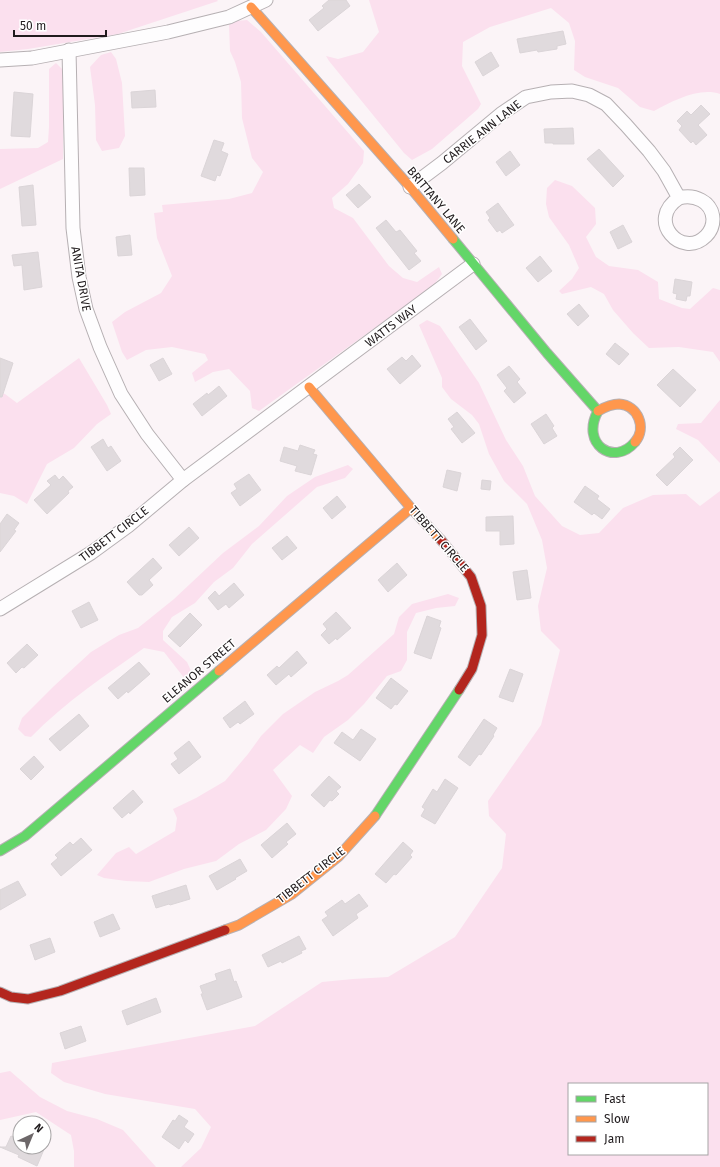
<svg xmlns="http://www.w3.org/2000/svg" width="720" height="1167" viewBox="0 0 720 1167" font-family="'Fira Sans',sans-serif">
	<rect width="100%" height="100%" fill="#fbf4f7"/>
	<!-- green -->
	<g fill="#fbe0ee" fill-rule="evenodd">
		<polygon points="0,0 217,0 218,1 118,34 28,49 0,52"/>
		<path d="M369,0H720V94C699,87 673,101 654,111L640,107L618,88L585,77L574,70L575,41L569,23L551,8L490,27L463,42L462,66L481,104L478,109L432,149L412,160L404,153L329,61L326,56L338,59L363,52L379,32Z"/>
		<polygon points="247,20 261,32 364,151 363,163 348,184 332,198 334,208 353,218 389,266 403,278 417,282 439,267 442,274 433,286 259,411 252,408 250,391 229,369 213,372 195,382 192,373 208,360 205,354 172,347 146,350 127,360 122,352 112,322 125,312 161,293 172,276 157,238 154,213 163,212 162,205 229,199 252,193 263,172 252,158 242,118 241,82 235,62 230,51 229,25 236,21"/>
		<polygon points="111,52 116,59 122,83 125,136 119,148 102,151 96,140 95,105 90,67 101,55"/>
		<polygon points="56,63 63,70 63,159 0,189 0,149 38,148 48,142 49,127 49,69"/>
		<polygon points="555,180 572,186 595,208 596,224 586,237 596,257 609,266 638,270 658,282 659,299 682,308 690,309 713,288 720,290 720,362 713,352 679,347 649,348 633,333 613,310 604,294 591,287 562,294 559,291 572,279 579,268 569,245 549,217 546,204 547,188"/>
		<path d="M427,320L440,326L479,383L506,440L523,466L535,496L562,526L580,535L599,533L623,508L653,495L686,494L700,506L720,491V1167H181L201,1148L211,1127L195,1109L105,1094L64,1082L51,1073L52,1063L255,1026L322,982L353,979L388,977L455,937L502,868L506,834L489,816L488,801L541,725L560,650L541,631L538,606L547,568L542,540L527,504L504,481L489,454L479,424L472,415L451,399L442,387V378L419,325ZM569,1084H707V1154H569Z"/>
		<polygon points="79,358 107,405 111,414 97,424 74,448 47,464 27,504 14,496 0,493 0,393 5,394 17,403"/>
		<polygon points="720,400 720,463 698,440 676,429 678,424 701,423"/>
		<path d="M348,465L353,469L345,478L317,487L252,544L233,568L214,582L195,603L172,617L163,631V640L187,662L192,673L185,679L164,652L144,648C106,675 65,702 31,737L25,736L18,729L22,718L54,686L91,652L119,635L138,628L174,599L223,553L259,526L287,496L315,477Z"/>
		<polygon points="448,594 459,598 455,606 436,608 416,613 407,632 407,660 401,671 387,676 364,704 348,720 324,737 313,753 300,745 273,770 292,796 286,809 266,830 239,844 216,861 184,869 149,882 126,881 104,878 97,875 116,853 129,847 136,854 175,831 177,818 173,809 196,798 225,781 248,754 261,736 283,714 315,692 338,681 348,675 394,634 399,617 412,604"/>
		<polygon points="10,1071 40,1097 67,1111 97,1119 123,1130 156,1167 74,1167 74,1151 71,1135 36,1112 0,1120 0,1073"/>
	</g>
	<!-- building -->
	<g fill="#e0dadd" stroke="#dbd5d8">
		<polygon points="329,0 346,0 350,6 318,31 309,20 324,8 322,6"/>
		<polygon points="563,31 566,44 557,46 557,49 538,52 537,50 520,53 517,39"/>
		<polygon points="491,52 499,66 483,76 475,62"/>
		<polygon points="155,90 156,107 132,108 131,92"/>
		<polygon points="14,92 33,94 30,137 11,136"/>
		<polygon points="701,105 710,114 698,125 707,135 696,145 693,141 691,143 679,130 682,126 677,121 687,111 691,115"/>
		<polygon points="573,128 574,144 553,144 553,143 545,143 544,129"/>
		<polygon points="214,140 224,143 221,151 228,154 220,176 217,175 215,181 201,176"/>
		<polygon points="599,149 624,176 613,187 587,159"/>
		<polygon points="510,151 520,165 506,176 496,162"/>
		<polygon points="129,168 144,168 145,195 130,196"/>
		<polygon points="359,184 371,197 358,208 346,195"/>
		<polygon points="33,185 36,225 22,226 19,187"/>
		<polygon points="498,203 514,225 502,233 500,230 497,232 488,220 490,218 486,212"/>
		<polygon points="386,220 396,232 400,230 417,251 414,253 421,261 409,270 376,228"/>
		<polygon points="623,225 632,242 618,249 610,232"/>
		<polygon points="130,235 132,255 118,256 116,237"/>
		<polygon points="38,252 42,287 24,290 22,265 14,266 12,255"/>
		<polygon points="540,256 552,271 538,282 526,268"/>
		<polygon points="675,279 692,282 690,296 687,296 686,301 676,299 677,294 673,293"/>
		<polygon points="579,304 589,316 578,326 567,314"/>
		<polygon points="470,319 487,341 476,350 459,327"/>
		<polygon points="615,343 629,354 619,365 606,354"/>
		<polygon points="412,355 421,366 400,384 387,369 402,357 406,361"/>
		<polygon points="0,358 13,363 2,397 0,397"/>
		<polygon points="163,358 172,374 159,381 150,365"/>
		<polygon points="509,366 520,379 517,382 526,393 514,403 504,391 507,388 497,375"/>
		<polygon points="673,369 696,390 680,407 657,385"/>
		<polygon points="219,386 227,396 202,416 193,404 207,393 208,395"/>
		<polygon points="457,412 475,433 462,443 451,429 454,427 448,419"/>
		<polygon points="546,414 554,426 552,428 557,436 544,444 531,424"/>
		<polygon points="103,439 108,448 111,446 121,461 107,471 91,447"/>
		<polygon points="300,445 315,450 313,454 317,455 311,475 295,471 297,466 280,461 284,447 298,451"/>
		<polygon points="680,447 693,460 667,486 656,475 675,457 673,454"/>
		<polygon points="447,470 461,473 457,491 443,487"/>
		<polygon points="249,474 261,490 240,506 231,493 237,489 234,484"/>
		<polygon points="55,475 59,480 63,476 73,487 68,491 69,493 47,514 34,500 51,485 47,481"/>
		<polygon points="482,480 491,481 490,490 481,489"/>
		<polygon points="585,486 599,496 597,499 610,509 602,519 594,513 592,515 574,502"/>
		<polygon points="337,496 346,507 332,519 323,508"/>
		<polygon points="7,514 19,523 14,530 16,531 0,552 0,524"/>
		<polygon points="513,516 514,544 500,545 500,531 486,531 486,517"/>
		<polygon points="189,527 199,538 179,556 169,545"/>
		<polygon points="287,536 297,548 282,560 272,548"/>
		<polygon points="153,558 162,568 149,580 153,585 142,595 139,595 127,582"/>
		<polygon points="397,563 407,575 388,592 378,580"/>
		<polygon points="527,570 531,598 517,600 513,572"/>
		<polygon points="234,583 244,595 229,608 226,604 218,610 208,598 215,591 219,596"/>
		<polygon points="89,602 98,620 81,628 72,611"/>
		<polygon points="336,612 351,628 337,640 336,638 329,644 321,635 327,629 323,624"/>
		<polygon points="190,613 202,625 180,647 168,636"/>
		<polygon points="427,616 441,621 439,627 441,628 431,659 414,653"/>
		<polygon points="27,644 38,655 24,668 22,667 16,673 7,663"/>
		<polygon points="297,651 307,663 291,677 289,674 276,685 267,675 277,666 279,668"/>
		<polygon points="139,662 150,674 128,693 127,691 118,699 108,688"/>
		<polygon points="510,669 523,674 513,702 499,697"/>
		<polygon points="391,678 408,691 397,705 395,704 391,709 376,698"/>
		<polygon points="245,701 254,714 240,724 238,722 230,728 223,718"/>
		<polygon points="79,714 89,726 60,751 49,739"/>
		<polygon points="484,719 497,728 493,735 494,736 481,755 479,754 470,766 458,757"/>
		<polygon points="361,729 376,739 360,761 334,743 342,732 353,740"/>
		<polygon points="189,741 201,757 179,774 171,764 178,759 174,753"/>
		<polygon points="34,756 44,767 31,780 20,769"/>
		<polygon points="329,776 341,787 336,791 339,794 332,801 330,800 324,807 311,795"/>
		<polygon points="445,779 458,788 435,824 421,816 425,809 422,807 433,789 437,792"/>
		<polygon points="133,790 143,802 130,814 129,812 122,818 113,808"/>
		<polygon points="287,823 296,834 286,842 288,844 272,858 261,845"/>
		<polygon points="81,838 92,850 61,876 51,864 58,858 55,855 70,842 73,845"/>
		<polygon points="403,842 413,851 410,855 412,857 396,875 394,874 386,883 375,874"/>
		<polygon points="240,859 247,871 235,878 236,879 217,890 209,876"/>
		<polygon points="18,881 26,895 0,910 0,890"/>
		<polygon points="186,885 190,899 170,905 169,904 156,908 152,896"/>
		<polygon points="359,894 368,906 356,914 358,918 333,936 322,920 328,916 325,912 342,900 345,904"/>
		<polygon points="113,914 120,929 100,937 94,922"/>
		<polygon points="299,936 306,949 301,951 302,953 282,963 281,961 268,967 262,955"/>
		<polygon points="50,938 55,952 35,960 30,945"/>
		<polygon points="230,969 234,982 236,981 242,997 207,1010 201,994 203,994 200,986 217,980 215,974"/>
		<polygon points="156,998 161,1012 127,1025 122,1011"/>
		<polygon points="81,1026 86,1041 65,1049 60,1033"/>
		<polygon points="179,1115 188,1121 184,1127 194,1134 188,1143 185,1140 179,1149 162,1137 173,1120 175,1121"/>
		<polygon points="11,1136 20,1140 20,1147 45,1147 37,1166 18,1157 19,1155 0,1147 6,1147"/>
	</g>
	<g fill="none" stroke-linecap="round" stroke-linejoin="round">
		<defs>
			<g id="street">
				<polyline points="69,50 73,228 79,277 86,309 100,347 121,394 147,434 183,480"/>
				<polyline points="0,60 32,58 168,32 229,17 266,0"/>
				<path d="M410,187L442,163L501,114L526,97L551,92L572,91L589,95L606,104L626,125L649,151L664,171L679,198C645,220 682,260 706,236C710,232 713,226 713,219C712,201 694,194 679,198"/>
				<polyline points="0,609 91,553 128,526 183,480 473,264"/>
			</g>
			<g id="fast">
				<path d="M453,239L547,353L598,411C580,444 614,467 635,442"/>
				<polyline points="375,816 459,690"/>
				<polyline points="0,851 25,836 219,671"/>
			</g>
			<g id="slow">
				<polyline points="251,7 410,187 453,239"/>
				<polyline points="309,387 411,508 441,540"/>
				<path d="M598,411C605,407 611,404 619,404C638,405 647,428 635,442"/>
				<polyline points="219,671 411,508"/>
				<polyline points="225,930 239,925 292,894 338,857 375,816"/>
			</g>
			<g id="jam">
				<polyline points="441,540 471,577 481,606 482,635 472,669 459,690"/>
				<polyline points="0,992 11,997 28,999 60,991 225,930"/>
			</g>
		</defs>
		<!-- street casing -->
		<use href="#street" stroke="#b6b0b3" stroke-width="15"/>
		<!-- fast casing -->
		<use href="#fast" stroke="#b6b0b3" stroke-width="11"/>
		<!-- slow casing -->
		<use href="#slow" stroke="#b6b0b3" stroke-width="11"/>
		<!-- jam casing -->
		<use href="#jam" stroke="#b6b0b3" stroke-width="11"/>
		<!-- street -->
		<use href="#street" stroke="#fefdfe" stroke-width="13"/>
		<!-- fast -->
		<use href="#fast" stroke="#63d668" stroke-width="9"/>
		<!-- slow -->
		<use href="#slow" stroke="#ff974d" stroke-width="9"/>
		<!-- jam -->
		<use href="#jam" stroke="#b3261e" stroke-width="9"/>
	</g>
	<g text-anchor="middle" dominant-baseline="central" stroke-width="3" stroke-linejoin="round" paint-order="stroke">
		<!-- street labels -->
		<g font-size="12" fill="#201b1d" stroke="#fff">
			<text transform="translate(482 132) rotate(-38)">CARRIE ANN LANE</text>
			<text transform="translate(436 200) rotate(50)">BRITTANY LANE</text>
			<text transform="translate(81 279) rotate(80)">ANITA DRIVE</text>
			<text transform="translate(391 326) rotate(-37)">WATTS WAY</text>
			<text transform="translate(114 534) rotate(-37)">TIBBETT CIRCLE</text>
			<text transform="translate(439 539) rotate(49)">TIBBETT CIRCLE</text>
			<text transform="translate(199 671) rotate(-40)">ELEANOR STREET</text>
			<text transform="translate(311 875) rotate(-38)">TIBBETT CIRCLE</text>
		</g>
	</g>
	<!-- legend -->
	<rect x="568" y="1083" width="140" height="72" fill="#ffffff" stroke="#a6a4a5"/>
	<rect x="576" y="1096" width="20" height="6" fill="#63d668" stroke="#a6a4a5"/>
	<text x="604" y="1103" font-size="12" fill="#201b1d">Fast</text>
	<rect x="576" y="1116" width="20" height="6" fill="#ff974d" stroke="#a6a4a5"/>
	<text x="604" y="1123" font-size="12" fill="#201b1d">Slow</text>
	<rect x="576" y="1136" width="20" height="6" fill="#b3261e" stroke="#a6a4a5"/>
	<text x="604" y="1143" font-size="12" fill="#201b1d">Jam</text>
	<!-- north arrow -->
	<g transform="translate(32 1135) rotate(44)"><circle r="19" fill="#ffffff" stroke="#a6a4a5"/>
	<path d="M0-3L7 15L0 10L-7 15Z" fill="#6d6769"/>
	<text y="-6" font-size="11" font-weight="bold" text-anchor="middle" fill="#201b1d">N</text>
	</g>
	<!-- scale -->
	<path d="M14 30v6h92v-6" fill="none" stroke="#201b1d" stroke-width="2"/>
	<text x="20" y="30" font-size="12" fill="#201b1d" stroke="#ffffff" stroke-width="3" paint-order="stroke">50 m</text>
</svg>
